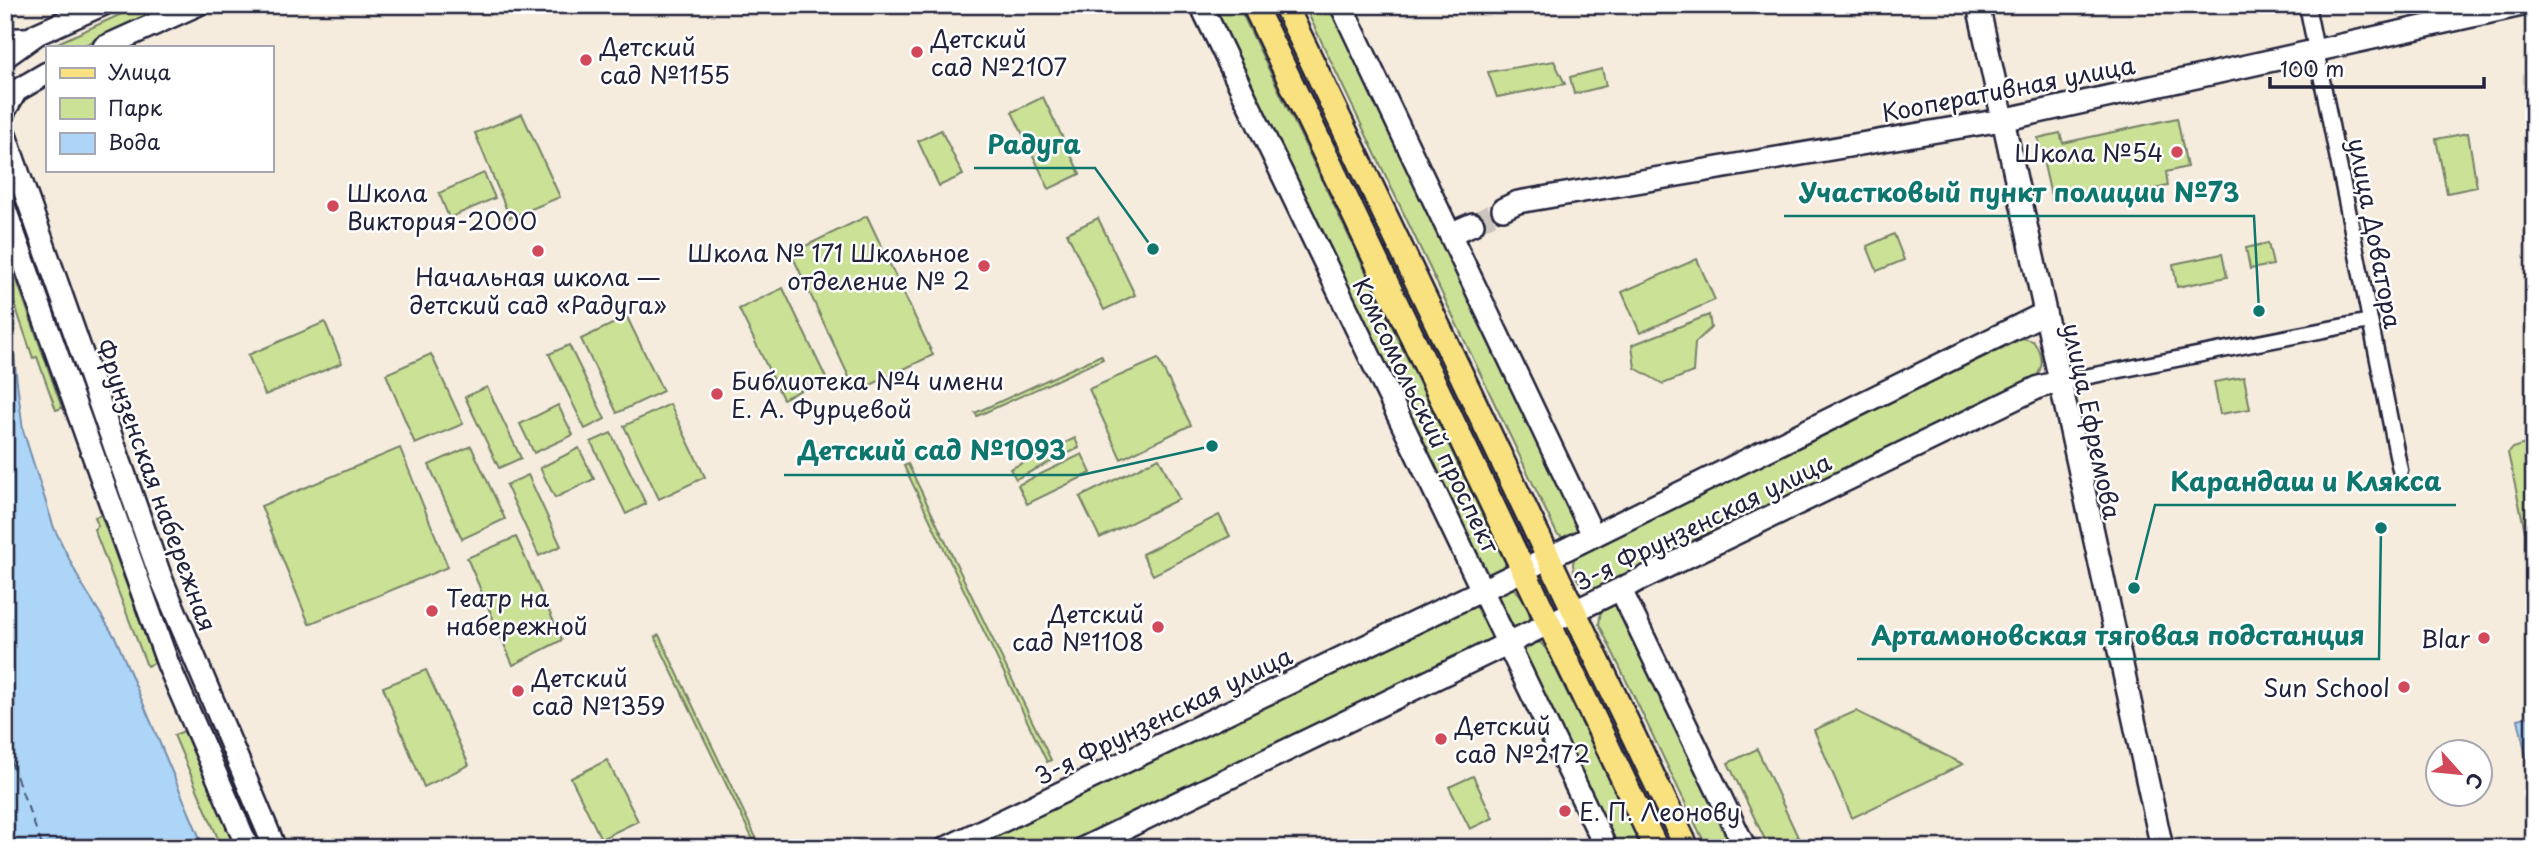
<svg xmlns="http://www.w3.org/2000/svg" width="2539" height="853" viewBox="0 0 2539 853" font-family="'Playpen Sans',sans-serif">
	<rect width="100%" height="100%" fill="#f5ecde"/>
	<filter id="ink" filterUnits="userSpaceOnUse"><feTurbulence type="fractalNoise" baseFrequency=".0143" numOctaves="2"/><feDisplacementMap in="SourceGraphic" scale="14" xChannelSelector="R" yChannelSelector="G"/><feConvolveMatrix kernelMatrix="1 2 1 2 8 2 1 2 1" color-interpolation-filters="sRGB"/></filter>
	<g filter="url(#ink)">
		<!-- green -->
		<g fill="#cbe196" stroke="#768268" stroke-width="2">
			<polygon points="141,5 172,5 80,47 49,47"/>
			<polygon points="1208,5 1238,5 1505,562 1505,569 1495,579 1484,576"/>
			<polygon points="1304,5 1331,5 1581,529 1566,539 1557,534"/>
			<polygon points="1554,61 1565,84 1497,97 1488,72"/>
			<polygon points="1602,69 1606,86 1574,94 1570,77"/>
			<polygon points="1043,97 1080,174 1049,189 1012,112"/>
			<polygon points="522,114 560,197 510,218 475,133"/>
			<polygon points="2177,118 2187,167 2166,172 2168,186 2105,200 2102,189 2052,200 2038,138 2060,133 2063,143"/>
			<polygon points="941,130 963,175 939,186 918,141"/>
			<polygon points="2468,133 2477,187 2447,193 2436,139"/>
			<polygon points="484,173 495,198 449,218 439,193"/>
			<polygon points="867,216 933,355 856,392 791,253"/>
			<polygon points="1098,218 1135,295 1104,310 1067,233"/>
			<polygon points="1894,234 1904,260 1877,271 1867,246"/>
			<polygon points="2268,243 2273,265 2250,269 2246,248"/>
			<polygon points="5,247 62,408 56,410 37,357 33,358 5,276"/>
			<polygon points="2222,254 2227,277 2177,287 2173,264"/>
			<polygon points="1697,259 1715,300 1640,333 1622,292"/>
			<polygon points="783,288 826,378 783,399 739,309"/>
			<polygon points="1709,315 1711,328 1695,343 1693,372 1663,384 1635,368 1632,345"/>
			<polygon points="627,317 663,391 617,413 581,339"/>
			<polygon points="325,322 342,363 265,395 248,355"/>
			<path d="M2023,338L2033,341C2044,356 2045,367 2033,381L1591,591C1578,586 1568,567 1576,554Z"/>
			<polygon points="569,345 605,419 585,429 549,354"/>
			<polygon points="431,354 463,424 415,444 386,374"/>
			<polygon points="1101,355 1103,359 977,416 975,413"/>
			<polygon points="1158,359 1191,425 1121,459 1089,389"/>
			<polygon points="2244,377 2250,409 2220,414 2214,382"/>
			<polygon points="487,387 521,458 499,468 465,397"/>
			<polygon points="670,404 705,477 659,499 624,426"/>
			<polygon points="558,405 573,435 534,453 520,424"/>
			<polygon points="611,433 646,504 626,514 591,442"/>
			<polygon points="1075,438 1079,448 1016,479 1010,469"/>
			<polygon points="2525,444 2534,444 2534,529 2530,534 2525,531 2508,453 2512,448"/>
			<polygon points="471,446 505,519 462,539 429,465"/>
			<polygon points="400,448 448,567 309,624 261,506"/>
			<polygon points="579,448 594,479 555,498 540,468"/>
			<polygon points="1082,454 1091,473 1027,504 1018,485"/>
			<polygon points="1159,458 1179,499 1100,538 1080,497"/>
			<polygon points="908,464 1051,760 1047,762 904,466"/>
			<polygon points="528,475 561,546 539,556 506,485"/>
			<polygon points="101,515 155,663 147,666 94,529 98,526 95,517"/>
			<polygon points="1219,515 1230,536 1153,575 1142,554"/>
			<polygon points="516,537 562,640 513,665 467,558"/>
			<path d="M1511,587C1522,593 1531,610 1530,623L1515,629L1497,599L1498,593Z"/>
			<polygon points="1477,603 1495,631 1494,639 1487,645 1064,848 963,848"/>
			<polygon points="1614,603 1622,608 1736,848 1707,848 1599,624 1601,610"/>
			<polygon points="659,635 761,848 757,848 655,637"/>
			<polygon points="1533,642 1541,643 1546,649 1642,848 1611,848 1520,653"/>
			<polygon points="426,670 469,765 424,787 383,687"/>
			<polygon points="1856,711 1963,764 1852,818 1814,730"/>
			<polygon points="184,731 236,848 222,848 174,735"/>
			<polygon points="1757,749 1803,848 1769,848 1728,763"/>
			<polygon points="607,760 638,821 601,839 571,778"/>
			<polygon points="1473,776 1493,818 1470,829 1449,787"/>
		</g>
		<!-- water -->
		<g fill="#acd5f7" stroke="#758dac" stroke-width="2">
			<polygon points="5,333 14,358 23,430 54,528 80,581 116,639 204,848 5,848"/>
			<polygon points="2534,715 2534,792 2518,719"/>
		</g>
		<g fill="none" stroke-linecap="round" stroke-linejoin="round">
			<!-- ferry -->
			<polyline stroke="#4b5873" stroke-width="2" stroke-dasharray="9 7" stroke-linecap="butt" points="5,746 43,848"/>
			<!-- secondary-tunnel -->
			<polyline stroke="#cbc4bd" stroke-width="21" stroke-dasharray="21 10" stroke-linecap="butt" points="1473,224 1503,209"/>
			<defs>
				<g id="street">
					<polyline points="2307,5 2400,470"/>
					<polyline points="5,36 36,35"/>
					<polyline points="2059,382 2370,321"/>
				</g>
				<g id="secondary">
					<polyline points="1201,5 1606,848"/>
					<polyline points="1341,5 1593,535"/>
					<polyline points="1978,5 2162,848"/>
					<polyline points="104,47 197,5"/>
					<polyline points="5,57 37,34 102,5"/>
					<polyline points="5,110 16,91 47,73"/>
					<polyline points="5,135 161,578 275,848"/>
					<polyline points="5,209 168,664 248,848"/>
					<polyline points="1503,209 1518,202 2002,120 2522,5"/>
					<polyline points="1450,234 1473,224"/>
					<polyline points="1621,590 1745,848"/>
					<polyline points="946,848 1524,570 2043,314"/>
					<polyline points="1084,848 2039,387 2059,382"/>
				</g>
				<g id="primary">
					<polyline points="1254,5 1656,848"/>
					<polyline points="1285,5 1687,848"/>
				</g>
			</defs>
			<!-- street casing -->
			<use href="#street" stroke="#22223b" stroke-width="19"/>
			<!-- secondary casing -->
			<use href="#secondary" stroke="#22223b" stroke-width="26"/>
			<!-- primary casing -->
			<use href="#primary" stroke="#22223b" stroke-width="28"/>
			<!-- street -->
			<use href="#street" stroke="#fff" stroke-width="14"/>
			<!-- secondary -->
			<use href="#secondary" stroke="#fff" stroke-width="21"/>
			<!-- primary -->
			<use href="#primary" stroke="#fae180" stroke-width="23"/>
		</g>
	</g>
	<!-- markers -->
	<g fill="#d1495b" stroke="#fff" stroke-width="2.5">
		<circle cx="917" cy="52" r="7"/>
		<circle cx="586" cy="60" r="7"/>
		<circle cx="2177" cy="152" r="7"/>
		<circle cx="333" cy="206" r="7"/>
		<circle cx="538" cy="251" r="7"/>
		<circle cx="984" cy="266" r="7"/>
		<circle cx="717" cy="394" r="7"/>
		<circle cx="432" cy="611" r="7"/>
		<circle cx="1158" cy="627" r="7"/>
		<circle cx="2484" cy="638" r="7"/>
		<circle cx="2404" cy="687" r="7"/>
		<circle cx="518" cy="691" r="7"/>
		<circle cx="1441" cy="739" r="7"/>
		<circle cx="1565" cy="811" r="7"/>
	</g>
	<g text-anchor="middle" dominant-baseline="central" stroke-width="5" stroke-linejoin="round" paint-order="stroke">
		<!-- poi labels -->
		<g font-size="24" fill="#22223b" stroke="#fff" text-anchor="start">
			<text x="931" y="38">Детский<tspan x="931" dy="28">сад №2107</tspan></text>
			<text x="600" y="46">Детский<tspan x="600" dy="28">сад №1155</tspan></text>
			<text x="2163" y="152" text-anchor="end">Школа №54</text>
			<text x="347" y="192">Школа<tspan x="347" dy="28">Виктория-2000</tspan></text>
			<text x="970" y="252" text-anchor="end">Школа № 171 Школьное<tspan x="970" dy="28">отделение № 2</tspan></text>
			<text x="538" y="276" text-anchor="middle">Начальная школа —<tspan x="538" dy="28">детский сад «Радуга»</tspan></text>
			<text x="731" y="380">Библиотека №4 имени<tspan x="731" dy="28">Е. А. Фурцевой</tspan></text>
			<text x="446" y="597">Театр на<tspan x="446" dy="28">набережной</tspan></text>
			<text x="1144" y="613" text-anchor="end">Детский<tspan x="1144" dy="28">сад №1108</tspan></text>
			<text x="2470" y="638" text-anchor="end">Blar</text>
			<text x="532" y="677">Детский<tspan x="532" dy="28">сад №1359</tspan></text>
			<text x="2390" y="687" text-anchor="end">Sun School</text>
			<text x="1455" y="725">Детский<tspan x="1455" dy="28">сад №2172</tspan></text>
			<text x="1579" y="811">Е. П. Леонову</text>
		</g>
		<!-- street labels -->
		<g font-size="24" fill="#22223b" stroke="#fff">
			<text transform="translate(2008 88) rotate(-11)">Кооперативная улица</text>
			<text transform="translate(2376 233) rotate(79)">улица Доватора</text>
			<text transform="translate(1427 415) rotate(64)">Комсомольский проспект</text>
			<text transform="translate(2093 421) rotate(78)">улица Ефремова</text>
			<text transform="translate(157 485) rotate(70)">Фрунзенская набережная</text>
			<text transform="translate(1702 521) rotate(-26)">3-я Фрунзенская улица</text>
			<text transform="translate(1163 715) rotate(-26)">3-я Фрунзенская улица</text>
		</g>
	</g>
	<!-- callouts -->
	<path fill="none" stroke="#0f766e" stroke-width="2.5" d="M1153 249L1095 168H974M2259 311L2254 216H1784M1212 446L1081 475H784M2134 588L2155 505H2456M2381 528L2379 659H1857"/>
	<g fill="#0f766e" stroke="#fff" stroke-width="2.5">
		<circle cx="1153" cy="249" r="7"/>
		<circle cx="2259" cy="311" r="7"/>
		<circle cx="1212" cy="446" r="7"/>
		<circle cx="2134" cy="588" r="7"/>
		<circle cx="2381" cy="528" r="7"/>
	</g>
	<g font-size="26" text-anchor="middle" font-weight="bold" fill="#0f766e" stroke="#fff" stroke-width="5" stroke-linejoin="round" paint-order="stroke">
		<text x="1034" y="154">Радуга</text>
		<text x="2019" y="202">Участковый пункт полиции №73</text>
		<text x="932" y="460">Детский сад №1093</text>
		<text x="2306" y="491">Карандаш и Клякса</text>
		<text x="2118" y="645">Артамоновская тяговая подстанция</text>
	</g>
	<!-- margin -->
	<rect width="2539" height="853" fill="none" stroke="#fff" stroke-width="28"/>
	<rect x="14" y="14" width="2511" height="825" fill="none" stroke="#22223b" stroke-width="2.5" filter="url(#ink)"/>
	<!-- legend -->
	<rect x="46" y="46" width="228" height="126" fill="#ffffff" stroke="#a7a7b1" stroke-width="2"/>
	<rect x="60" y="68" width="35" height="10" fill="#fae180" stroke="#a7a7b1" stroke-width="2"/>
	<text x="108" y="80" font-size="21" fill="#22223b">Улица</text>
	<rect x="60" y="98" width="35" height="21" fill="#cbe196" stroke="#a7a7b1" stroke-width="2"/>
	<text x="108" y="116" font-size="21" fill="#22223b">Парк</text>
	<rect x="60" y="133" width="35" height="21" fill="#acd5f7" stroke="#a7a7b1" stroke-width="2"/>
	<text x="108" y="150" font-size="21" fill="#22223b">Вода</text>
	<!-- north arrow -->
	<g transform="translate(2459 773) rotate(117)"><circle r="33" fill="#ffffff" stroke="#a7a7b1" stroke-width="2"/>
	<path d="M0-5L12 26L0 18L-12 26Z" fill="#d1495b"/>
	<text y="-10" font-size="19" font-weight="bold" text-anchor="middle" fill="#22223b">С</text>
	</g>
	<!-- scale -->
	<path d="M2270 77v10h214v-10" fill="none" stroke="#22223b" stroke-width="3.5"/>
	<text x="2280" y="77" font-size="21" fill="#22223b" stroke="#ffffff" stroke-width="5" paint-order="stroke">100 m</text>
</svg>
